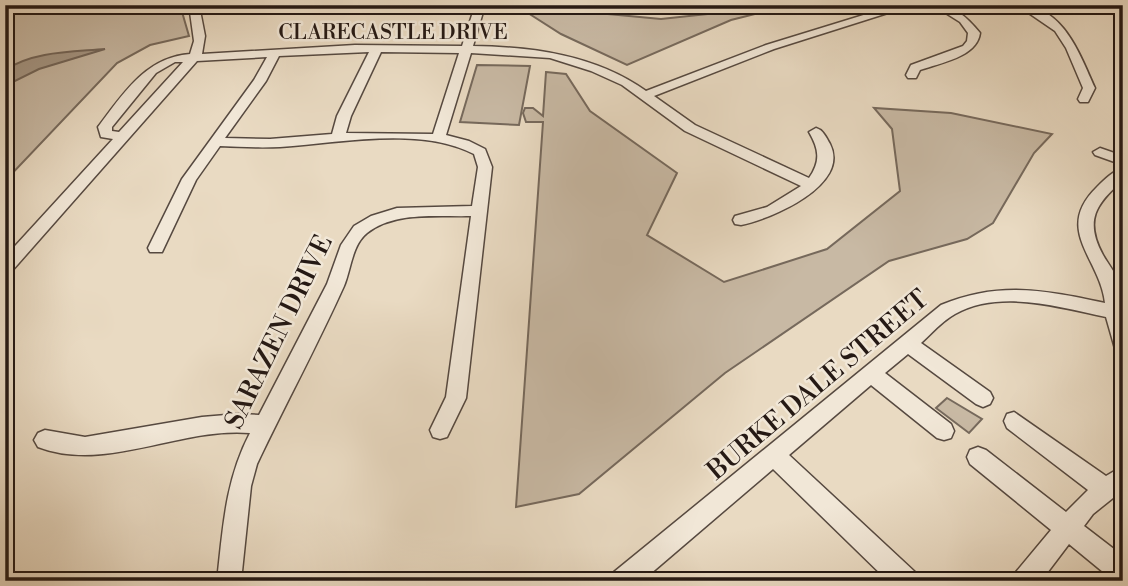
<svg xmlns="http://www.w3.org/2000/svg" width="1128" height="586" viewBox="0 0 1128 586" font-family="'Libre Bodoni',serif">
	<rect width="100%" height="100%" fill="#e9dac2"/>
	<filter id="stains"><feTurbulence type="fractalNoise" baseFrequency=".00286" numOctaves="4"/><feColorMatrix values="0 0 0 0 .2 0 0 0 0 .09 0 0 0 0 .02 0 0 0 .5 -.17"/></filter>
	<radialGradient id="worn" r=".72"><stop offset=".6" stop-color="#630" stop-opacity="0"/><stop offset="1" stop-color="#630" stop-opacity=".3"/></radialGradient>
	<!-- green -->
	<g fill="#c8b9a4" stroke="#76695c" stroke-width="2">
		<polygon points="5,5 180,5 189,36 150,45 117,63 5,181"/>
		<polygon points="528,5 573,5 597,13 661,19 791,5 731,20 627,65 561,34 528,13"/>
		<polygon points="477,65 530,66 519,125 460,122"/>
		<polygon points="546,72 566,74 590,111 677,173 647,235 724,282 827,249 900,191 892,129 874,108 951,113 1052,134 1034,153 993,223 967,239 889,261 725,373 579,494 516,507 543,122 526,122 523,113 525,108 533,108 543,116"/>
		<polygon points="947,398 982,419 969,433 936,408"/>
	</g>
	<!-- water -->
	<path fill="#a69887" stroke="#726559" stroke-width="2" d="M105,49L39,69L5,86V70C34,51 72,52 105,49Z"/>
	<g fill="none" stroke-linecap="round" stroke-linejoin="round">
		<defs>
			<g id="minor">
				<path d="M189,5H199L205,36L202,54L355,45L462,46L473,12L470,5H480L483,12L473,46C533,47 596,55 646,91L766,45L896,5H913L774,49L654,96L695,125L809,178C821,161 819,149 809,132L816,128C823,130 826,137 830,144C851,185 771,219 741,225L735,224L733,220L735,216L767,207L801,186L685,131L622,85L591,71L550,58L471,53L446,135L469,141L485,149L492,167L466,398L447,437L440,439L433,437L430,430L446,397L471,216C437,217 395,211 367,233C352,245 351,269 344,286C317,346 285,405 257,464L251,486L241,581H217C223,528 225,481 250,433C179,427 106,473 38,447L34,440L38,433L45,430L85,437L202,417L238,414L259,415L327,284L341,245L354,226L371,216L397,208L472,206L478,167L474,154C420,126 339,143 280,147C260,148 240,147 220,146L196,180L162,252H150L148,248L182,179L254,80L267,57L197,61L11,272L5,274V257L113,139L101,137L98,127C123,94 146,57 190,54L194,41ZM369,52L337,116L332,134L270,139L225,138L266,81L279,56ZM381,52L459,53L433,134L346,133L351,116ZM175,62H183L119,132L112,131V127L156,73Z"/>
				<path d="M933,5C954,5 967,17 980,33C977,57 940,63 920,70L916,78H908L906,75L911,65L963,46L967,41L968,33L960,22Z"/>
				<path d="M1017,5C1063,5 1079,53 1095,88L1088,102H1080L1078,99L1083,88L1066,48L1055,31Z"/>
				<polygon points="1100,148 1123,156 1123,165 1095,155 1093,152"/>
				<path d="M1123,168V180C1096,204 1084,220 1103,255C1108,264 1116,273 1119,284C1126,306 1123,331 1123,355L1116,352L1106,317C1059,307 1000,289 955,314C942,321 931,334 921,343L990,392L993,398L990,404L983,407L976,404L908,354L885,373L951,424L954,431L951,438L944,440L937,438L871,385L789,455L915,572L918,581H888L773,469L642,581H611L614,572L941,305C999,281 1044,290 1105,303C1100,258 1053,230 1097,187C1104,180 1113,171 1123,168Z"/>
				<polygon points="1014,412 1106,476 1123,466 1123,490 1093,514 1084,526 1123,556 1123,581 1114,581 1069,544 1041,581 1013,581 1016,572 1051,530 970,464 967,457 970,450 978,447 986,450 1066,512 1088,490 1007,428 1004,421 1007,414"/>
			</g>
		</defs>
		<!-- minor casing -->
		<use href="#minor" stroke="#564940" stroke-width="3"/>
		<!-- minor -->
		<use href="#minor" fill="#f1e7d7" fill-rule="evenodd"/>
	</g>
	<g text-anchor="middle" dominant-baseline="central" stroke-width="5" stroke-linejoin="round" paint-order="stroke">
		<!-- far-street labels -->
		<g font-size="21" fill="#251914" stroke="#f1e7d7">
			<text x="393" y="33">CLARECASTLE DRIVE</text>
		</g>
		<!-- street labels -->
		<g font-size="26" fill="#251914" stroke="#f1e7d7">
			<text transform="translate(279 332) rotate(-64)">SARAZEN DRIVE</text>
			<text transform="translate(818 385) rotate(-40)">BURKE DALE STREET</text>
		</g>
	</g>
	<!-- margin -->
	<rect width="1128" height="586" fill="none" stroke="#e9dac2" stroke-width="28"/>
	<rect x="7" y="7" width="1114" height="572" fill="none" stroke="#251914" stroke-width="3.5"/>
	<rect x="14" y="14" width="1100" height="558" fill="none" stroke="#251914" stroke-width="2"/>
	<rect width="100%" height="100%" filter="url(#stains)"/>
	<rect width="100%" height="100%" fill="url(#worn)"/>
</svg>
